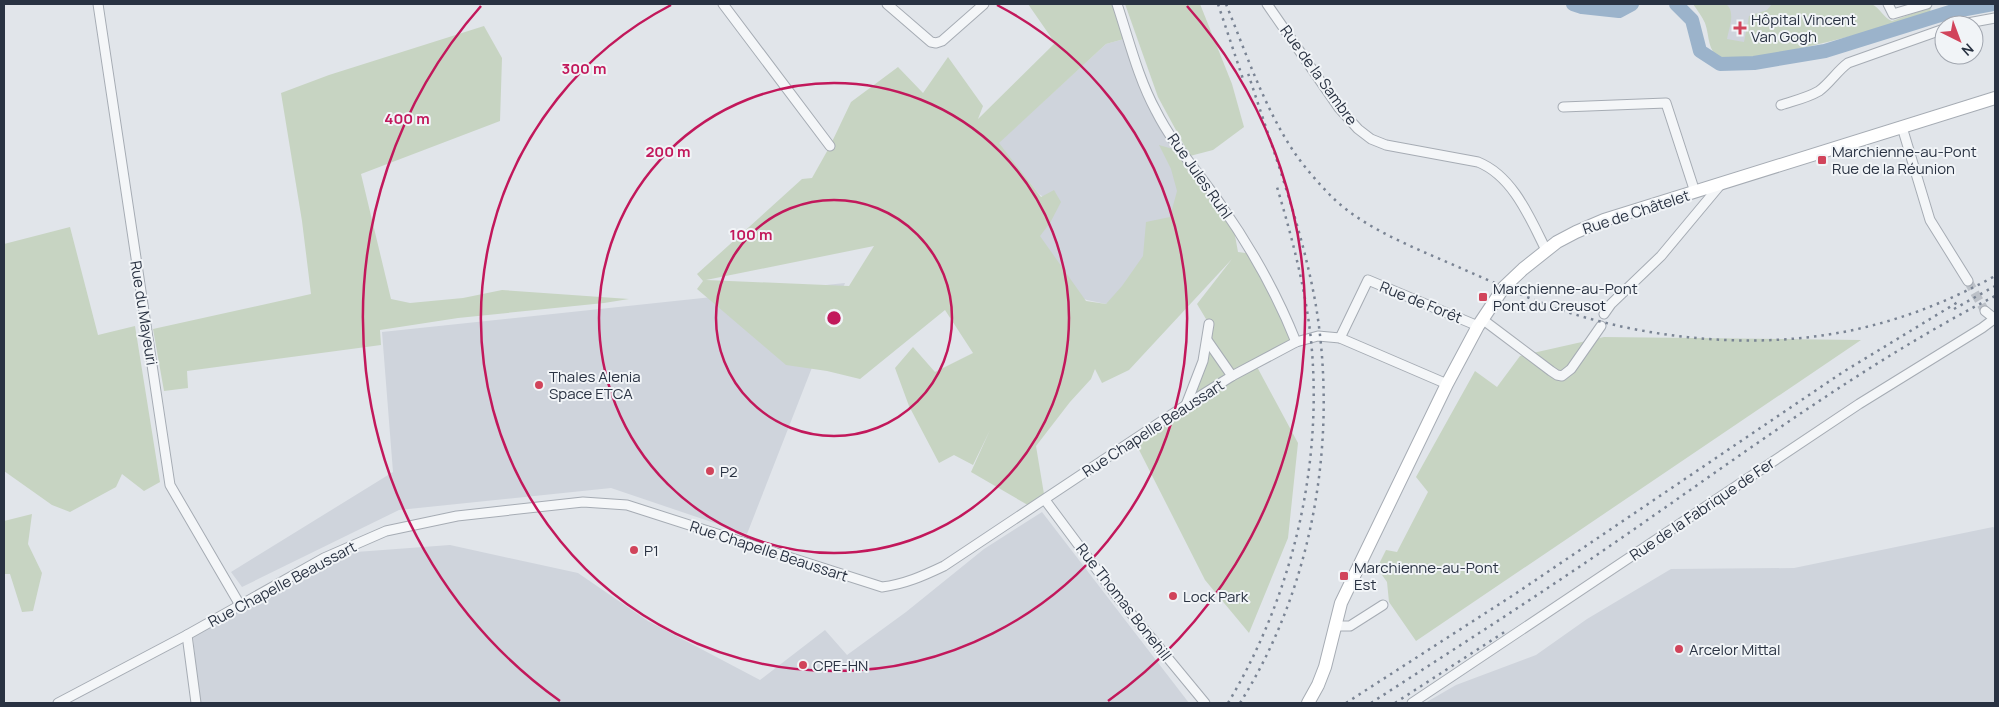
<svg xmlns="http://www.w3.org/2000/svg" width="1999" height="707" viewBox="0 0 1999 707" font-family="Manrope,sans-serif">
	<rect width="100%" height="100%" fill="#e1e5ea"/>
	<!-- built -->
	<g fill="#cfd4dc">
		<polygon points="1696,4 1774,4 1776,43 1723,58"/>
		<polygon points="1124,39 1154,115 1167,139 1184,163 1188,194 1117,297 1106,304 1087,300 1076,296 1035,241 1055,205 1039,194 998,143 1106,44"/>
		<polygon points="845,283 747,534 611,488 399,510 242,587 231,572 393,472 382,332"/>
		<polygon points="1042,512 1189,703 200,703 193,637 281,588 356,552 450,545 578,573 648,621 760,680 825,630 847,655 906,612 984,549"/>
		<polygon points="1993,527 1995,528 1995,703 1425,703 1456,685 1536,655 1587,619 1671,569 1794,568"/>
	</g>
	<!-- green -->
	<g fill="#c7d4c2" fill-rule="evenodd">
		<path d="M1028,4H1115L1124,39L1106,44L999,143L1041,197L1054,190L1061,202L1050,223L1040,236L1086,301L1106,304L1122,286L1143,256L1146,222L1170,217L1177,191L1171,169L1159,145L1173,149L1234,230L1238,252L1253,254L1296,342L1256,365L1298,443L1288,538L1249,633L1205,580L1134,440L1193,401L1209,324L1197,304L1232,259L1129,370L1102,383L1095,369L1091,379L1070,402L1036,446L1045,500L1033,508L971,472L990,430L973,465L954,455L939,463L909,406L895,368L913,347L935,372L973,353L945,310L860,379L827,371L786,365L697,289L703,281L697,274L802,179L812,178L830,146L851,102L898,67L923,93L948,57L983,106L978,119L1055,43ZM874,246L849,286L706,280Z"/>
		<polygon points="1125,4 1200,4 1232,84 1244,127 1213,150 1190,156 1158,97"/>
		<path d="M1693,4H1726C1736,12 1729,28 1727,39L1744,42L1749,16L1767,10L1772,4H1871C1880,7 1883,18 1892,21L1931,7L1930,12C1886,28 1842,39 1797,49C1778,53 1740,68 1722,59C1707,52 1710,37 1705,23C1702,16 1697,10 1693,4Z"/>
		<polygon points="484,26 502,58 500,121 361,174 391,299 410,303 463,298 502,290 629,299 604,303 458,318 380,330 381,345 187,371 188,388 164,391 153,329 311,294 302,221 281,93 329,75"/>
		<polygon points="70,227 98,335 135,326 160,482 144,491 122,474 116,487 70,512 52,505 4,471 4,244"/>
		<polygon points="1604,337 1861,340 1416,641 1389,602 1387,582 1377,568 1386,550 1397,552 1428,492 1416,477 1475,371 1497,387 1520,356"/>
		<polygon points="32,514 28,544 42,573 33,611 22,612 10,574 4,574 4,521"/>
	</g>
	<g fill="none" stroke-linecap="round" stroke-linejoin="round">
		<!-- river -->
		<g stroke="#9bb3cb" stroke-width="14">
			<polyline points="1573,4 1582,7 1619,11 1632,4"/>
			<polyline points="1676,4 1692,20 1700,51 1720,64 1754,63 1825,51 1950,12 1993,4"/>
		</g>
		<!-- minor-tunnel -->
		<polyline stroke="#bcc1c8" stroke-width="9" stroke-dasharray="9 4.5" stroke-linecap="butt" points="1968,281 1985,311"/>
		<defs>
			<g id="minor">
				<polyline points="98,4 170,485 240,605"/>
				<polyline points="723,4 830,146"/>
				<polyline points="887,4 931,42 936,43 942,41 984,4"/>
				<path d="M1117,4C1129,40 1138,78 1156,111C1173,145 1200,174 1221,205C1251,248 1277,294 1296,342"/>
				<path d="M1267,4L1339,108L1358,129L1371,139L1386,145L1478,162C1513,176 1530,218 1546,250"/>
				<polyline points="1888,4 1893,14 1927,4"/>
				<polyline points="1957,25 1995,18"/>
				<path d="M1781,105C1793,101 1807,98 1819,91C1830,83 1837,71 1848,63L1944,29"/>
				<polyline points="1563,107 1666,103 1695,192"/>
				<polyline points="1902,127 1930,220 1968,281"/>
				<polyline points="1985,311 1995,319"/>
				<polyline points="1604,314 1611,304 1661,256 1721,184"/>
				<polyline points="1482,319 1551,371 1557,375 1562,376 1571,369 1601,326"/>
				<polyline points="1340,338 1368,280 1478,326"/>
				<polyline points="1207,340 1232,376"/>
				<polyline points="1186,405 1203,361 1209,324"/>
				<polyline points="1045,500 1115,594 1205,703"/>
				<polyline points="1335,626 1350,626 1383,605"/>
				<polyline points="187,635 196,703"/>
				<path d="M58,703L187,635L324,558L386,531L457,516L583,502L627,505L882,587C905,584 923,576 944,566L1186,405L1232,376L1296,342L1318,336L1340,338L1447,384"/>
				<polyline points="1412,703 1859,404 1982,328 1994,319"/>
			</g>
			<polyline id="secondary" points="1308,703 1318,685 1325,667 1341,603 1447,384 1478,326 1504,287 1523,269 1557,242 1576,232 1604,220 1995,98"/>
		</defs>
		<!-- minor casing -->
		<use href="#minor" stroke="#a6acb4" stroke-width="11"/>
		<!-- secondary casing -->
		<use href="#secondary" stroke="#a6acb4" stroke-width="14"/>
		<!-- minor -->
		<use href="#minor" stroke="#f4f6f8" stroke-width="9"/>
		<!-- secondary -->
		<use href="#secondary" stroke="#fff" stroke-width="12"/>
		<!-- rail -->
		<g stroke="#7a8494" stroke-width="2.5" stroke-dasharray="2.5 5" stroke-linecap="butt">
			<polyline points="1218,4 1244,82"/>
			<path d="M1226,4C1246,53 1264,107 1294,152C1305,168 1319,184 1333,198C1366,230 1422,251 1463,269C1497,284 1531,300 1567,312C1662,342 1773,351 1870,326C1914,315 1955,298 1995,276"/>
			<polyline points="1954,309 1995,286"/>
			<path d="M1228,703C1294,593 1325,459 1310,331C1304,283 1291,234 1277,187"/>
			<path d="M1240,703C1313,587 1338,441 1316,306C1302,226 1272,148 1247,70"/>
			<polyline points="1346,703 1515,594 1843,372 1958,302"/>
			<path d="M1371,703C1459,646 1547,590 1633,530C1751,448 1867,362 1995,296"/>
			<polyline points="1395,703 1506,631"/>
		</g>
	</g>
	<!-- distance rings -->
	<g fill="none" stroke="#c2185b" stroke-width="2.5">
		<circle cx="834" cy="318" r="118"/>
		<circle cx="834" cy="318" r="235"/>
		<path d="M997 5A353 353 0 1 1 671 5"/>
		<path d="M560 701A471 471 0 0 1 481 6M1187 6A471 471 0 0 1 1108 701"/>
	</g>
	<!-- markers -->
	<g fill="#d1445b" stroke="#f1f4f7" stroke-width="2">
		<path d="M1737.5 20.5h5v5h5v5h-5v5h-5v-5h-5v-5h5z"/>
		<rect x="1817" y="155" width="10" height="10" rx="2.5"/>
		<rect x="1478" y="292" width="10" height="10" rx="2.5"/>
		<circle cx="539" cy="385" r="5"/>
		<circle cx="710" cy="471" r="5"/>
		<circle cx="634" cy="550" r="5"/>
		<rect x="1339" y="571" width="10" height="10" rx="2.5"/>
		<circle cx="1173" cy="596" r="5"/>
		<circle cx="1679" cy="649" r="5"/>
		<circle cx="803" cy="665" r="5"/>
	</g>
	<g text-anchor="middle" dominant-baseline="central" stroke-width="4" stroke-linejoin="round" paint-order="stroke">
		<!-- poi labels -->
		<g font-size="15" fill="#293242" stroke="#f1f4f7" text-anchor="start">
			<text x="1751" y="19">Hôpital Vincent<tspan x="1751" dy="17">Van Gogh</tspan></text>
			<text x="1832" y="151">Marchienne-au-Pont<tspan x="1832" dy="17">Rue de la Réunion</tspan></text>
			<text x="1493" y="288">Marchienne-au-Pont<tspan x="1493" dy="17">Pont du Creusot</tspan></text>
			<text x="549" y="376">Thales Alenia<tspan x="549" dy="17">Space ETCA</tspan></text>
			<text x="720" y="471">P2</text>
			<text x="644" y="550">P1</text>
			<text x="1354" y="567">Marchienne-au-Pont<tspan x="1354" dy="17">Est</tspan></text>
			<text x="1183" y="596">Lock Park</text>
			<text x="1689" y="649">Arcelor Mittal</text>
			<text x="813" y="665">CPE-HN</text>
		</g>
		<!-- street labels -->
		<g font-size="15" fill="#293242" stroke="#f1f4f7">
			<text transform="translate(1319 75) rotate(54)">Rue de la Sambre</text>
			<text transform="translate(1200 176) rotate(55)">Rue Jules Ruhl</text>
			<text transform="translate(1636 212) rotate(-18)">Rue de Châtelet</text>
			<text transform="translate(1421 302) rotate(22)">Rue de Forêt</text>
			<text transform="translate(144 313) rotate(81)">Rue du Mayeuri</text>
			<text transform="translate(1153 428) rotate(-33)">Rue Chapelle Beaussart</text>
			<text transform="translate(1702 509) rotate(-34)">Rue de la Fabrique de Fer</text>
			<text transform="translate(769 551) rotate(18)">Rue Chapelle Beaussart</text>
			<text transform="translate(282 584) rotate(-28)">Rue Chapelle Beaussart</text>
			<text transform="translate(1124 602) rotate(52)">Rue Thomas Bonehill</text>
		</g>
	</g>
	<circle cx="834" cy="318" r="8" fill="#c2185b" stroke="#f1f4f7" stroke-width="2.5"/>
	<g font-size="15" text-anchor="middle" font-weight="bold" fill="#c2185b" stroke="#f1f4f7" stroke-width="4" stroke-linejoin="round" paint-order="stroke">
		<text x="584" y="74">300 m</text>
		<text x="407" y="124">400 m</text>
		<text x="668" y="157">200 m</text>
		<text x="751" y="240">100 m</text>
	</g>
	<!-- border -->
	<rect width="1999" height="707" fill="none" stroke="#293242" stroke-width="10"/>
	<!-- north arrow -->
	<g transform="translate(1959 40) rotate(138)"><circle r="24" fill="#f1f4f7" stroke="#a1a6af"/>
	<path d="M0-4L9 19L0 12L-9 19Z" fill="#d1445b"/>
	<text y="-8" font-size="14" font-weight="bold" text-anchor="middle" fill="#293242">N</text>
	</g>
</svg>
